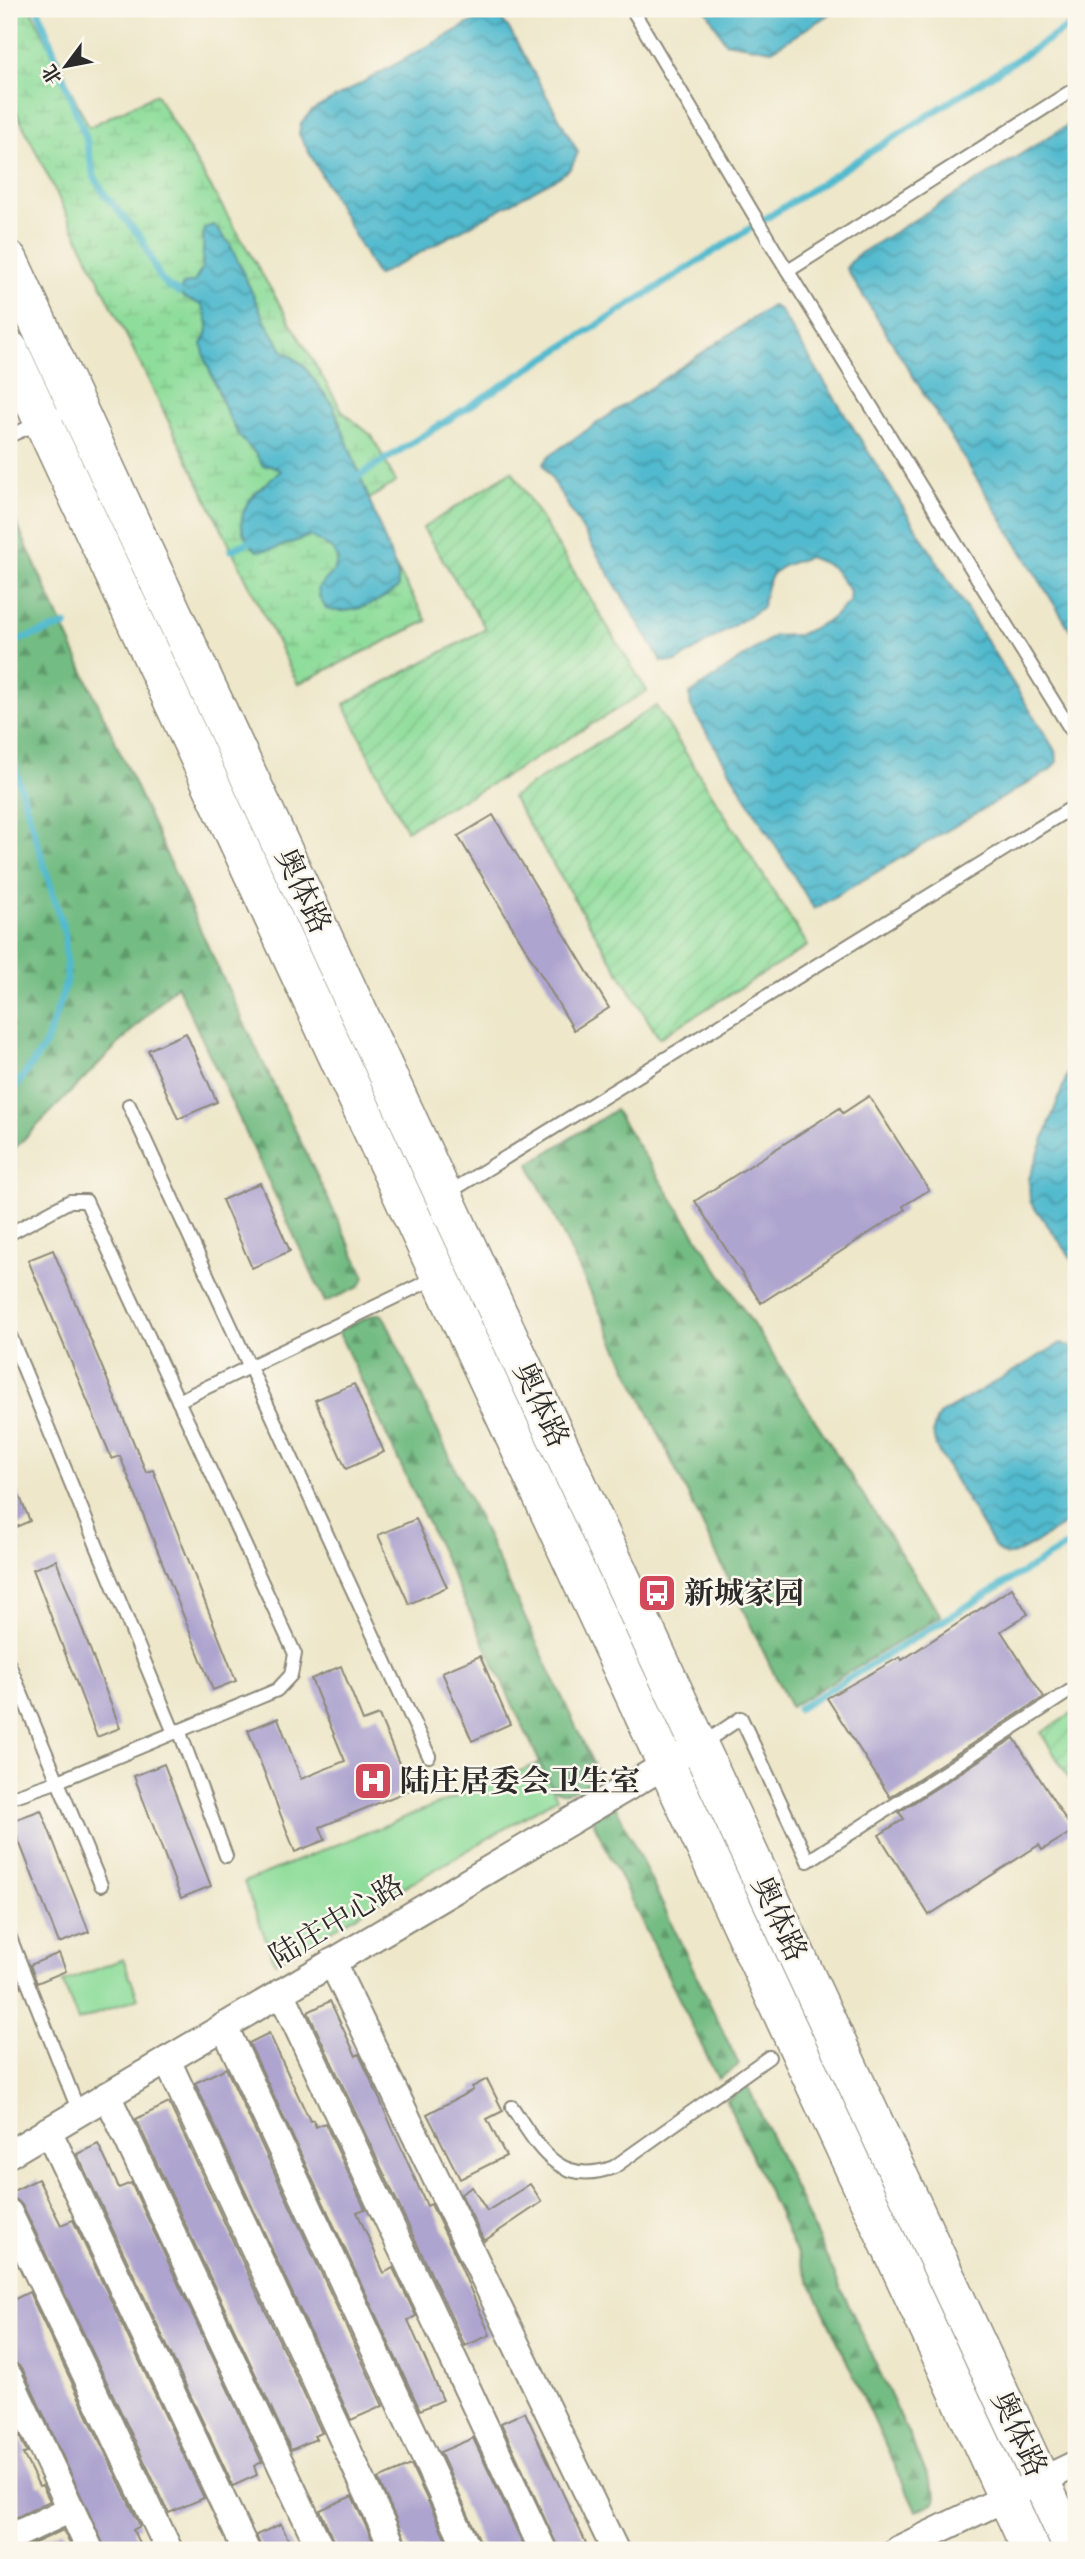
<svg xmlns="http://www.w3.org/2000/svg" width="1085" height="2559" viewBox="0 0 1085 2559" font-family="Cardo,'Noto Serif SC',serif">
	<defs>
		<pattern id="forest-firs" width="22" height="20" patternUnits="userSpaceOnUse" patternTransform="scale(1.75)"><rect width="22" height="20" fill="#73bc83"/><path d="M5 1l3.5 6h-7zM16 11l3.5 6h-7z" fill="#5f996b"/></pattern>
		<pattern id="wetland-marsh" width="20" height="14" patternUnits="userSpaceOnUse" patternTransform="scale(1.75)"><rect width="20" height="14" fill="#8fdd9b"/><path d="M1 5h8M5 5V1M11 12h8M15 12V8" fill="none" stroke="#7cbe86"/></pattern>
		<pattern id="garden-furrows" width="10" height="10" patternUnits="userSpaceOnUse" patternTransform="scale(1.75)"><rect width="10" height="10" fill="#8fdd9b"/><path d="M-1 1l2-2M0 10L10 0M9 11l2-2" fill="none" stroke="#7cbe86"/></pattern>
		<pattern id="water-waves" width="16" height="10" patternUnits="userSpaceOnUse" patternTransform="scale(1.75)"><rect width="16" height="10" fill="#51bace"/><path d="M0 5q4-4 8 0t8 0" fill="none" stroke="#4397a7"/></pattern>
	</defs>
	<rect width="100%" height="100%" fill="#fbf7ec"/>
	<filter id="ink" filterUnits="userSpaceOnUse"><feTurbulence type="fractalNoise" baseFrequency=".0143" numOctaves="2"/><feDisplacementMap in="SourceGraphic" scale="14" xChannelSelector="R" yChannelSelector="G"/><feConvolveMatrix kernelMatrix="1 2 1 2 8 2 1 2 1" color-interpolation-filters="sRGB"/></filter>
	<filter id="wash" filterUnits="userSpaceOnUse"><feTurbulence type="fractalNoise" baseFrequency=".00686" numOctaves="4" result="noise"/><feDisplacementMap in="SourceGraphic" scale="28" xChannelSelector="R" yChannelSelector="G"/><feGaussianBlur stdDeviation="1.57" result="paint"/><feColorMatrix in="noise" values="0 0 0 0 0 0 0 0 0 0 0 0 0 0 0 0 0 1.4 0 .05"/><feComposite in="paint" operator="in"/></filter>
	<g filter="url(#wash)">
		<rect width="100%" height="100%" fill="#eee7ca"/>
		<!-- green -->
		<g fill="#8fdd9b" stroke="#5d8463" stroke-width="2">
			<polygon points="540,1763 557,1798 275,1963 244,1882"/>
			<polygon points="123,1959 138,1998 78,2021 63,1982"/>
		</g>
		<!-- forest -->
		<g fill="url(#forest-firs)" stroke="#4f7457" stroke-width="2">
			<polygon points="9,507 210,951 365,1277 359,1287 325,1302 177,985 9,1154"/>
			<polygon points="615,1110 941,1616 790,1707 529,1164"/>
			<path d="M375,1314H381L385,1319L599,1776C583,1785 562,1804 549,1782L338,1331Z"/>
			<polygon points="614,1803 739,2065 718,2079 591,1817"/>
			<polygon points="748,2087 936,2494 935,2502 916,2511 726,2100"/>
		</g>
		<!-- wetland -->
		<polygon fill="url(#wetland-marsh)" stroke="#5d8463" stroke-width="2" points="9,9 31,9 89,127 156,94 343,412 372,436 396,482 360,505 427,621 298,684 9,97"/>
		<!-- garden -->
		<g fill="url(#garden-furrows)" stroke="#5d8463" stroke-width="2">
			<polygon points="512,471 647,691 508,775 406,830 344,704 486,629 423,528"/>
			<polygon points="656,706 808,946 659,1038 512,797"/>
			<polygon points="1072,1713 1076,1719 1076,1789 1041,1733"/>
		</g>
		<!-- water -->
		<g fill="url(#water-waves)" stroke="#3e727c" stroke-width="2">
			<polygon points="706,9 830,9 831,13 772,50 725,42"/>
			<polygon points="488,16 499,18 508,27 578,152 571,168 559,177 377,276 299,134 301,123 313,110 470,23"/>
			<polygon points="1076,120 1076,639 846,268 856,256"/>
			<path d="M214,225L230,244L265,321L283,350L303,365L333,405L398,575V588C378,603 351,616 326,609L320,598L318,588L333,572L338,560L332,549L310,536L274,549L257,551C222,520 254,491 281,471L273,466H263L256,454L239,436L227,413L205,359L202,344C212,329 208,321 202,305L184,298L179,292L184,284L194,282L202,269L204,228Z"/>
			<path d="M772,306L779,309L1056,752L1057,762L1050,770L814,909L691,707L690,694L774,636L799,635L830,620L849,602L850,591L831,566L809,557C776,568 767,569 763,607L676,662H662L543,464L550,455Z"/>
			<polygon points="1076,1051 1076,1264 1030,1201 1029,1179"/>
			<path d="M1061,1343L1071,1347L1076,1355V1517C1064,1524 1019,1556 1008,1555C1001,1555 998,1550 994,1546L937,1449C932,1435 932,1428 939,1415Z"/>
		</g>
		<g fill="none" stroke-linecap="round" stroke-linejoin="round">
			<!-- stream -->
			<g stroke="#51bace" stroke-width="7">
				<polyline points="38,9 86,138 94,176 105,195 142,239 160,278 169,287 179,292"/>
				<polyline points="353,480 1076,22"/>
				<polyline points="231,550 256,539"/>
				<polyline points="9,643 66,625"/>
				<polyline points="9,748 65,934 67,980 46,1044 9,1097"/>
				<polyline points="798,1709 1076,1540"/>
			</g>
		</g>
		<g id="blocks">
			<!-- building -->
			<g fill="#ada4cf">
				<polygon points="493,815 609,1008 574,1030 458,836"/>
				<polygon points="186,1033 217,1102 178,1119 148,1050"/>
				<polygon points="869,1096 929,1190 903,1206 905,1210 761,1303 695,1201 840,1108 843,1113"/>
				<polygon points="260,1183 290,1251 252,1268 222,1200"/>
				<polygon points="53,1250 146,1472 153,1470 236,1681 213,1690 120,1456 112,1459 28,1260"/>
				<polygon points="354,1384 384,1452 346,1469 315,1400"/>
				<polygon points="9,1471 30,1521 9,1530"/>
				<polygon points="416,1519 447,1587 409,1604 378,1535"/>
				<polygon points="56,1560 120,1728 97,1737 33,1569"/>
				<polygon points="1012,1588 1028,1614 1001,1631 1044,1697 890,1797 827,1698 900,1657 902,1660"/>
				<polygon points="480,1656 510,1724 472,1741 442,1672"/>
				<polygon points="341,1666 363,1721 379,1715 410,1790 320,1827 325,1840 295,1852 248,1730 278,1718 301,1779 345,1761 311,1679"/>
				<polygon points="1014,1738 1073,1831 1042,1850 1039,1845 929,1915 879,1835 904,1819 899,1812"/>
				<polygon points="164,1764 211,1886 181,1898 134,1776"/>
				<polygon points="41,1810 89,1932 59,1943 11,1821"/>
				<polygon points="59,1953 66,1971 37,1983 30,1965"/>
				<polygon points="330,2001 356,2056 359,2054 375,2089 427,2206 431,2204 457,2258 490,2335 465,2346 308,2012"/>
				<polygon points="269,2033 310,2121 313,2120 316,2127 325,2123 365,2209 357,2212 384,2273 393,2268 416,2316 408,2320 443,2400 420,2410 249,2043"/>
				<polygon points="226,2068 383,2406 351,2420 195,2083"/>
				<polygon points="487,2079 503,2111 487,2119 506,2156 460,2179 427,2114 473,2090 472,2087"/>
				<polygon points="169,2103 322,2433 314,2436 316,2439 291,2450 136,2119"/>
				<polygon points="98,2144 119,2188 131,2183 262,2462 254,2466 257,2475 233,2486 77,2154"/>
				<polygon points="38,2179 61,2225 73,2220 204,2498 169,2513 23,2206 17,2200 9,2197 9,2193"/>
				<polygon points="530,2184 542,2202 484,2241 461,2194 472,2187 487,2211"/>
				<polygon points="29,2292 140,2526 133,2530 142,2550 106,2550 23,2370 17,2364 9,2361 9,2302"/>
				<polygon points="525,2412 586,2543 569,2550 559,2550 501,2423"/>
				<polygon points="9,2425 15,2437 19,2435 27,2453 23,2454 39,2486 42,2485 50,2501 9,2521"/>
				<polygon points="473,2438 526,2550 484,2550 440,2452"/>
				<polygon points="411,2465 451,2550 410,2550 378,2479"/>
				<polygon points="352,2496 377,2550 337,2550 320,2510"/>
				<polygon points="281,2524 293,2550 262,2550 256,2535"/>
				<polygon points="63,2530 73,2550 20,2550"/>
			</g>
		</g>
	</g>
	<g filter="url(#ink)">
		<use href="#blocks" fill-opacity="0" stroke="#8c897a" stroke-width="2"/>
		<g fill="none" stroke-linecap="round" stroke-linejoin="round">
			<defs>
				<g id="lane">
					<polyline points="632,9 776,252 1076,738"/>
					<polyline points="788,271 1076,88"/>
					<polyline points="9,436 76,407"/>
					<polyline points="129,1105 429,1756"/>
					<polyline points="445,1195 1076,805"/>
					<polyline points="9,1234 70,1201 86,1201 295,1654 291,1675 277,1690 56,1782 9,1798"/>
					<polyline points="9,1333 174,1733"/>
					<polyline points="178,1401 435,1278"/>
					<polyline points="9,1664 101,1885"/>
					<polyline points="179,1730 226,1856"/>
					<polyline points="702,1744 741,1718 808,1861 1076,1687"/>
					<polyline points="9,1935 79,2112"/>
					<path d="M512,2107C538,2146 558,2188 614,2167L769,2057"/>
				</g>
				<g id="street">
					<polyline points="332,1962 615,2550"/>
					<polyline points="281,1992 543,2550"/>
					<polyline points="224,2026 468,2550"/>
					<polyline points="167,2060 394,2550"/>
					<polyline points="107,2095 321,2550"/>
					<polyline points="48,2130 246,2550"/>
					<polyline points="9,2154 682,1755"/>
					<polyline points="9,2213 169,2550"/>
					<polyline points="9,2377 71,2509"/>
					<polyline points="9,2538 71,2509 90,2550"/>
					<polyline points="897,2550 1076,2464"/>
				</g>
				<g id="secondary">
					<polyline points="9,260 1073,2550"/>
					<polyline points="9,349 1031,2550"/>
				</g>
			</defs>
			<!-- lane casing -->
			<use href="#lane" stroke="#8c897a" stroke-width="16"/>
			<!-- street casing -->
			<use href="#street" stroke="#8c897a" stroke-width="30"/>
			<!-- secondary casing -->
			<use href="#secondary" stroke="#8c897a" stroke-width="40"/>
			<!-- lane -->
			<use href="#lane" stroke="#fff" stroke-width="12"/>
			<!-- street -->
			<use href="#street" stroke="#fff" stroke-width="26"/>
			<!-- secondary -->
			<use href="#secondary" stroke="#fff" stroke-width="37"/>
		</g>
	</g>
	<!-- icons -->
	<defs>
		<symbol id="bus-square" viewBox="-11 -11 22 22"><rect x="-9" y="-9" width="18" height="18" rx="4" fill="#d1495b" stroke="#fbf7ec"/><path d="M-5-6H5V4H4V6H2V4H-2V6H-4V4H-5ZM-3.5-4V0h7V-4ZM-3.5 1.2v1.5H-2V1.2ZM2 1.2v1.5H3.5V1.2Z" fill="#fff"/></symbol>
		<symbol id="hospital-square" viewBox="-11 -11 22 22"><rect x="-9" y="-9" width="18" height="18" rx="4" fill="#d1495b" stroke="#fbf7ec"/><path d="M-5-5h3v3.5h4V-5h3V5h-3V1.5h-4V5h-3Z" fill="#fff"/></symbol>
	</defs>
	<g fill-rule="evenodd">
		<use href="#bus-square" x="635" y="1571" width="44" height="44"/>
		<use href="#hospital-square" x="351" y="1759" width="44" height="44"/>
	</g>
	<g text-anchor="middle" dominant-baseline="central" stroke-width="5" stroke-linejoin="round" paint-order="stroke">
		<!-- street labels -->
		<g font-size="30" fill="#2b2b2b" stroke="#fbf7ec">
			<text transform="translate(303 891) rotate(65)">奥体路</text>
			<text transform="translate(541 1405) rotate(65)">奥体路</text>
			<text transform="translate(779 1919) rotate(65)">奥体路</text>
			<text transform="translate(337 1921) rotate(-31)">陆庄中心路</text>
			<text transform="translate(1019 2434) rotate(65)">奥体路</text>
		</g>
		<!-- poi labels -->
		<g font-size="30" font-weight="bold" fill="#2b2b2b" stroke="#fbf7ec" text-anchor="start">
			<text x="684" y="1593">新城家园</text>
			<text x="400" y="1781">陆庄居委会卫生室</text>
		</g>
	</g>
	<!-- margin -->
	<rect width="1085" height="2559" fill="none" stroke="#fbf7ec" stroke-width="35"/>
	<!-- north arrow -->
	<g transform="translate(66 66) rotate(238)" stroke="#fbf7ec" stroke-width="5" paint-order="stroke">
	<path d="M0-5L12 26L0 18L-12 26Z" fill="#2b2b2b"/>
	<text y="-10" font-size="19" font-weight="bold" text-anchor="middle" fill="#2b2b2b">北</text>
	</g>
</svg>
